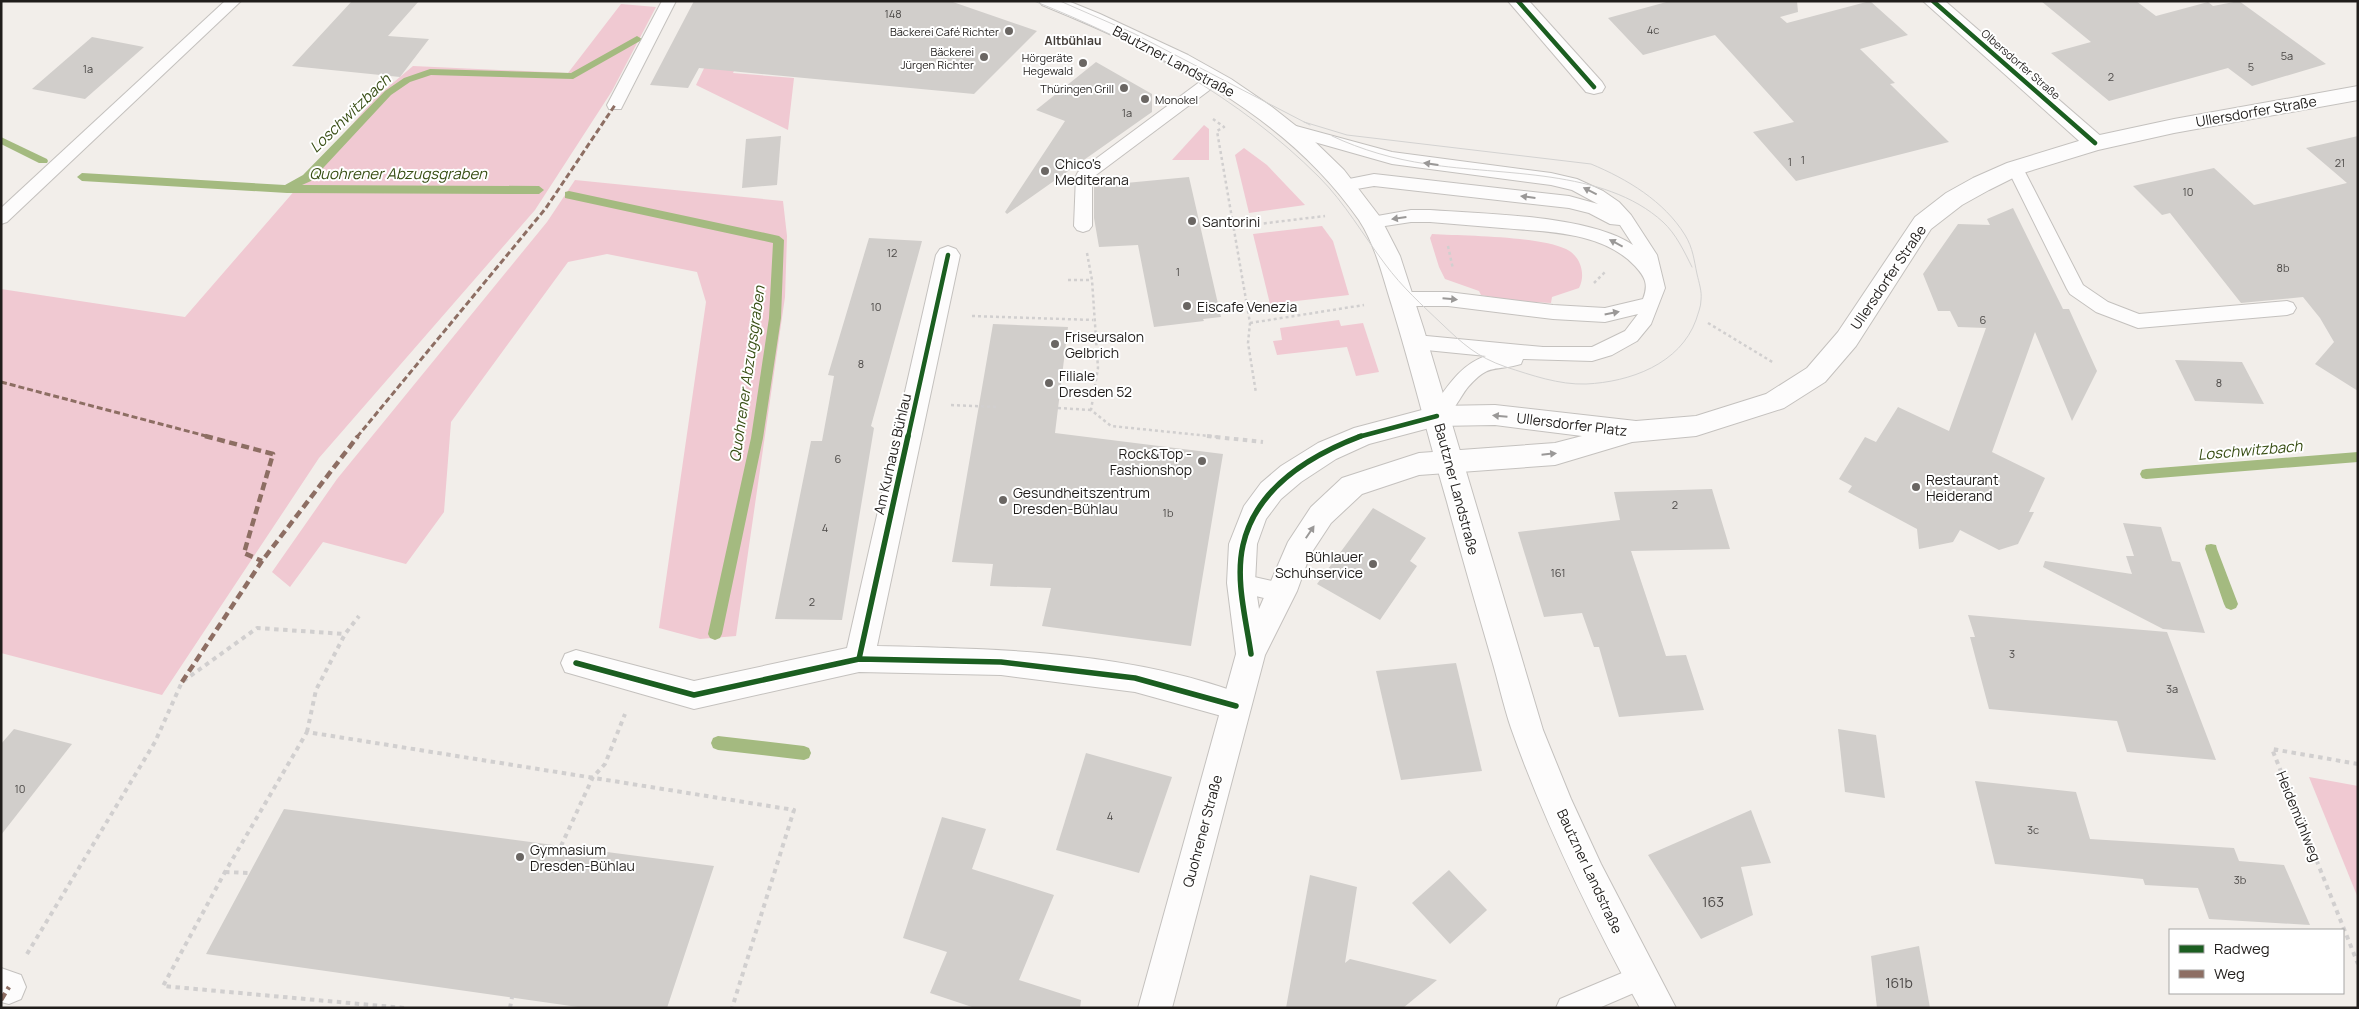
<svg xmlns="http://www.w3.org/2000/svg" width="2359" height="1009" viewBox="0 0 2359 1009" font-family="Manrope,sans-serif">
	<rect width="100%" height="100%" fill="#f2eeea"/>
	<!-- green -->
	<g fill="#f0c9d2">
		<polygon points="621,4 656,7 612,91 535,210 319,458 162,695 1,653 1,289 185,317 375,98 413,66 568,73"/>
		<polygon points="747,41 733,73 794,78 788,130 696,85 707,62"/>
		<polygon points="1204,125 1209,129 1209,160 1172,160"/>
		<polygon points="1244,148 1267,165 1305,205 1249,213 1235,155"/>
		<polygon points="575,180 783,201 787,236 785,297 736,636 700,639 659,628 706,302 697,272 607,254 568,262 451,422 444,512 406,564 323,542 290,587 272,572 337,479 547,222"/>
		<polygon points="1322,226 1333,241 1349,295 1270,304 1253,234"/>
		<path d="M1432,234C1465,236 1539,236 1566,249C1581,256 1586,275 1579,288L1552,297L1551,303L1516,301L1481,295L1479,291L1445,279L1439,267L1430,238Z"/>
		<polygon points="1339,320 1341,326 1363,323 1379,372 1356,376 1347,347 1277,355 1273,341 1282,340 1280,328"/>
		<polygon points="2309,777 2358,786 2358,898"/>
	</g>
	<g fill="none" stroke-linecap="round" stroke-linejoin="round">
		<!-- stream -->
		<g fill="#a4ba80" fill-rule="evenodd">
			<polygon points="637,36 642,39 640,41 573,79 431,75 410,82 391,95 311,181 302,185 539,186 544,190 539,194 287,193 82,181 77,177 82,173 285,185 303,175 385,91 404,78 430,69 571,73"/>
			<polygon points="1,137 47,159 48,161 47,163 39,163 1,144"/>
			<polygon points="569,191 779,236 784,240 781,318 763,438 722,634 720,638 715,640 710,638 708,634 751,438 769,318 773,243 565,198 565,192"/>
			<polygon points="2358,452 2358,462 2146,479 2142,478 2140,474 2142,470 2146,469"/>
			<polygon points="2211,544 2216,545 2217,549 2238,604 2236,608 2231,610 2226,608 2224,604 2205,549 2206,545"/>
			<polygon points="718,736 804,746 809,748 811,753 809,758 804,760 718,750 713,748 711,743 713,738"/>
		</g>
	</g>
	<!-- building -->
	<g fill="#d1cecb">
		<polygon points="352,1 419,1 388,36 429,39 400,77 292,66"/>
		<polygon points="694,1 950,1 1037,31 974,94 699,68 688,88 650,85"/>
		<polygon points="1670,1 1797,1 1798,12 1780,17 1787,23 1870,1 1908,35 1860,49 1895,83 1890,84 1949,142 1796,181 1753,132 1794,122 1715,35 1643,55 1608,18"/>
		<polygon points="2041,1 2136,1 2156,16 2208,2 2213,6 2239,1 2326,64 2252,86 2228,68 2109,101 2051,53 2091,42"/>
		<polygon points="92,37 144,47 85,99 32,89"/>
		<polygon points="1096,62 1152,94 1152,112 1007,214 1005,212 1065,121 1036,110"/>
		<polygon points="781,136 777,185 742,188 746,139"/>
		<polygon points="2358,136 2358,391 2315,364 2334,342 2320,318 2303,297 2241,303 2170,213 2162,215 2133,186 2214,168 2254,205 2347,183 2306,148"/>
		<polygon points="1189,177 1221,317 1203,319 1204,321 1154,327 1138,245 1099,247 1094,218 1094,186"/>
		<polygon points="2013,208 2063,309 2069,309 2097,371 2072,421 2035,332 1992,452 2045,478 2029,512 2034,512 2018,544 1999,550 1960,530 1953,542 1919,549 1917,529 1848,492 1852,486 1839,479 1865,437 1876,442 1898,407 1949,431 1986,328 1958,327 1950,311 1938,311 1923,274 1958,224 1990,225 1987,219"/>
		<polygon points="869,238 922,241 871,426 874,428 842,620 775,619 811,441 822,441 834,376 828,375"/>
		<polygon points="993,324 1068,327 1055,433 1223,454 1191,646 1042,626 1051,588 990,586 993,564 952,562"/>
		<polygon points="2175,360 2242,362 2264,404 2195,401"/>
		<polygon points="1712,489 1730,549 1631,551 1666,656 1686,655 1704,710 1619,717 1599,647 1594,647 1582,613 1544,617 1518,532 1620,520 1614,492"/>
		<polygon points="1373,508 1426,538 1410,561 1417,566 1380,620 1317,584"/>
		<polygon points="2123,523 2161,527 2172,561 2180,562 2205,633 2163,629 2043,567 2045,561 2132,574 2126,556 2134,556"/>
		<polygon points="1968,615 2167,632 2216,760 2127,752 2117,721 1989,709 1970,637 1975,637"/>
		<polygon points="1456,663 1482,771 1401,780 1376,671"/>
		<polygon points="14,729 72,744 1,835 1,744"/>
		<polygon points="1838,729 1876,735 1885,798 1845,792"/>
		<polygon points="1086,753 1172,777 1139,873 1056,850"/>
		<polygon points="1975,781 2076,792 2090,839 2234,848 2239,861 2284,865 2310,925 2209,919 2198,888 2145,885 2143,879 1995,864"/>
		<polygon points="284,809 561,846 714,866 667,1008 585,1008 206,954"/>
		<polygon points="1751,810 1771,863 1741,867 1753,915 1701,939 1648,855"/>
		<polygon points="942,817 986,829 972,869 1054,895 1019,980 1081,1000 1080,1008 975,1008 930,993 947,952 903,938"/>
		<polygon points="1449,870 1487,910 1450,944 1412,903"/>
		<polygon points="1310,875 1357,887 1345,963 1350,959 1437,980 1403,1008 1286,1008"/>
		<polygon points="1919,946 1930,1008 1877,1008 1871,956"/>
	</g>
	<g fill="none" stroke-linecap="round" stroke-linejoin="round">
		<defs>
			<g id="lane">
				<polygon points="225,1 241,1 7,222 1,224 1,208"/>
				<polygon points="662,1 676,1 623,105 621,109 609,109 607,105"/>
				<polygon points="1214,74 1219,75 1222,79 1219,83 1092,178 1092,226 1089,230 1083,232 1077,230 1074,226 1076,176 1078,172 1209,75"/>
				<path d="M1285,123L1392,152L1551,173L1577,179L1603,191L1619,202L1631,215L1657,255L1665,288L1651,324L1637,341L1612,355L1592,361L1523,359L1521,364C1495,372 1490,362 1468,387C1458,399 1448,427 1430,421L1427,416L1430,411C1446,389 1459,365 1486,356L1416,349L1410,347L1407,342L1410,337L1416,335L1543,347H1592L1625,331L1638,314L1605,322L1553,319L1448,306H1402L1396,304L1393,299L1396,294L1402,292H1448L1553,305L1605,308L1643,299C1649,284 1645,277 1635,266C1602,231 1547,232 1502,228C1478,226 1454,224 1430,222H1411L1372,228L1366,226L1363,222L1366,218L1411,210H1430C1484,214 1589,215 1633,245L1620,225L1610,224L1589,213L1569,208L1374,186L1345,191L1339,189L1337,185L1339,181L1374,174L1569,196L1598,204L1572,190L1551,185L1392,164L1279,132L1277,128L1279,124Z"/>
				<polygon points="2015,162 2021,164 2023,168 2083,285 2108,302 2139,314 2287,301 2293,303 2296,308 2293,313 2287,315 2138,328 2096,312 2070,294 2067,289 2007,168 2009,164"/>
				<path d="M1241,574L1290,585L1293,591L1290,597C1275,603 1249,595 1234,589L1231,583L1234,577Z"/>
				<polygon points="1641,965 1650,968 1653,977 1650,986 1599,1008 1556,1008 1560,999"/>
			</g>
			<g id="street">
				<polygon points="1508,1 1529,1 1602,82 1605,87 1602,92 1594,94 1586,92"/>
				<polygon points="1923,1 1945,1 2103,138 2106,143 2103,148 2095,150 2087,148"/>
				<path d="M948,246L956,249L960,255L877,646C1001,649 1129,651 1247,696L1251,706L1247,716L1236,720L1135,692L1001,675L859,672L694,709L565,672L561,663L565,654L576,650L694,681L847,648L936,255L940,249Z"/>
				<polygon points="1,968 21,975 26,987 21,999 9,1004 1,1002"/>
			</g>
			<path id="secondary" d="M2358,86V100L2174,133L2098,150L2023,173L1989,190L1962,205L1931,229L1856,346L1825,382L1784,408L1696,436L1632,442L1555,465L1419,475L1362,494L1331,523L1310,555L1297,591L1265,655L1172,1008H1138L1236,654L1227,583L1229,544L1244,506L1261,483L1281,466L1318,443L1354,428L1437,406L1495,405L1636,421L1696,416L1766,394L1807,368L1838,332L1915,217L1946,193L1973,178L2007,163L2095,136L2174,119ZM1495,425L1582,436L1555,443L1419,453L1342,478L1311,507L1288,542L1259,609L1255,583L1257,544L1266,519L1281,499L1301,482L1336,459L1369,444L1437,426Z"/>
			<path id="primary" d="M1039,1H1068L1100,14L1188,55L1231,79L1272,107L1310,137L1344,170L1380,217L1400,256L1424,330L1543,730L1571,799L1601,864L1676,1008H1640C1591,918 1545,824 1511,728C1503,704 1498,680 1491,657C1476,605 1461,554 1447,502C1428,437 1412,371 1392,306C1383,278 1376,246 1359,220C1284,112 1160,53 1042,5Z"/>
		</defs>
		<!-- lane casing -->
		<use href="#lane" stroke="#c4c1be" stroke-width="2"/>
		<!-- street casing -->
		<use href="#street" stroke="#c4c1be" stroke-width="2"/>
		<!-- secondary casing -->
		<use href="#secondary" stroke="#c4c1be" stroke-width="2"/>
		<!-- primary casing -->
		<use href="#primary" stroke="#c4c1be" stroke-width="2"/>
		<!-- path-far1 -->
		<g stroke="#d1cfcf" stroke-width="2.5" stroke-dasharray="3 3" stroke-linecap="butt">
			<polyline points="1213,119 1224,127 1217,131 1250,323 1248,343 1256,393"/>
			<polyline points="1234,227 1325,216"/>
			<polyline points="1448,246 1453,269"/>
			<polyline points="1087,253 1092,280 1098,368 1091,410 1111,426 1219,437"/>
			<polyline points="1068,280 1092,280"/>
			<polyline points="1594,283 1605,272"/>
			<polyline points="972,316 1093,320"/>
			<polyline points="1250,323 1364,305"/>
			<polyline points="1708,323 1774,363"/>
			<polyline points="951,405 998,407"/>
			<polyline points="1058,408 1091,410"/>
		</g>
		<!-- path -->
		<g stroke="#d1cfcf" stroke-width="4" stroke-dasharray="4.5 4.5" stroke-linecap="butt">
			<polyline points="1207,436 1263,442"/>
			<polyline points="307,732 316,690 345,634 359,616"/>
			<polyline points="2358,764 2272,749 2358,964"/>
			<polyline points="561,846 593,777 605,764 625,714"/>
			<polyline points="225,872 249,873"/>
			<polyline points="27,954 155,742 182,682 257,628 345,634"/>
			<polyline points="404,1008 163,986 225,872 307,732 794,810 732,1008"/>
			<polyline points="510,1008 512,997"/>
		</g>
		<!-- lane -->
		<use href="#lane" fill="#fdfcfc" fill-rule="evenodd"/>
		<!-- street -->
		<use href="#street" fill="#fdfcfc" fill-rule="evenodd"/>
		<!-- secondary -->
		<use href="#secondary" fill="#fdfcfc" fill-rule="evenodd"/>
		<!-- primary -->
		<use href="#primary" fill="#fdfcfc" fill-rule="evenodd"/>
		<!-- tram -->
		<g stroke="#d3d2d1" stroke-width="1">
			<path d="M1034,1C1139,43 1239,97 1319,177C1345,203 1363,235 1385,264C1402,287 1422,305 1442,324C1463,344 1477,357 1506,367C1531,375 1559,385 1586,384C1630,382 1680,364 1696,320C1698,313 1701,307 1701,300C1702,291 1699,283 1697,274C1694,260 1693,248 1685,235C1664,201 1627,179 1591,164L1347,135L1304,122"/>
			<polyline points="1060,1 1133,33 1310,125"/>
			<path d="M1332,136C1362,150 1393,159 1427,164C1502,176 1604,168 1663,222C1676,234 1684,251 1692,267"/>
		</g>
		<!-- quiet-far1 -->
		<g stroke="#8d6e63" stroke-width="3" stroke-dasharray="6 3" stroke-linecap="butt">
			<polyline points="1,382 210,437"/>
			<polyline points="357,437 546,208 615,105"/>
		</g>
		<!-- quiet -->
		<g stroke="#8d6e63" stroke-width="4.5" stroke-dasharray="8 4.5" stroke-linecap="butt">
			<polyline points="205,436 273,454 244,553 262,561"/>
			<polyline points="182,682 262,561 358,436"/>
			<polyline points="1,1000 9,987"/>
		</g>
		<defs>
			<g id="cycleway-far1">
				<polyline points="1518,1 1594,87"/>
				<polyline points="1933,1 2095,143"/>
				<polyline points="908,437 948,255"/>
				<polyline points="1358,437 1437,416"/>
			</g>
			<g id="cycleway">
				<path d="M1251,654C1246,619 1235,580 1243,545C1256,487 1311,455 1361,436"/>
				<polyline points="859,659 908,436"/>
				<polyline points="576,663 694,695 859,659 1001,662 1135,678 1236,706"/>
			</g>
		</defs>
		<!-- cycleway-far1 casing -->
		<use href="#cycleway-far1" stroke="#fff" stroke-width="7"/>
		<!-- cycleway casing -->
		<use href="#cycleway" stroke="#fff" stroke-width="9"/>
		<!-- cycleway-far1 -->
		<use href="#cycleway-far1" stroke="#1b5e20" stroke-width="4.5"/>
		<!-- cycleway -->
		<use href="#cycleway" stroke="#1b5e20" stroke-width="5.5"/>
	</g>
	<!-- one-way arrows -->
	<defs><path id="oneway-solid" d="M-6-.8H1V-3.2L6.5 0L1 3.2V.8H-6Z" transform="scale(1.25)"/></defs>
	<g fill="#9a9897">
		<use href="#oneway-solid" transform="translate(1431 164) rotate(-172)"/>
		<use href="#oneway-solid" transform="translate(1590 191) rotate(-153)"/>
		<use href="#oneway-solid" transform="translate(1528 197) rotate(-173)"/>
		<use href="#oneway-solid" transform="translate(1399 218) rotate(172)"/>
		<use href="#oneway-solid" transform="translate(1616 243) rotate(-152)"/>
		<use href="#oneway-solid" transform="translate(1450 299) rotate(5)"/>
		<use href="#oneway-solid" transform="translate(1612 313) rotate(-11)"/>
		<use href="#oneway-solid" transform="translate(1500 416) rotate(-175)"/>
		<use href="#oneway-solid" transform="translate(1549 454) rotate(-6)"/>
		<use href="#oneway-solid" transform="translate(1310 532) rotate(-56)"/>
	</g>
	<!-- markers -->
	<g fill="#6a6663" stroke="#fff" stroke-width="2">
		<circle cx="1009" cy="31" r="5"/>
		<circle cx="984" cy="57" r="5"/>
		<circle cx="1083" cy="63" r="5"/>
		<circle cx="1124" cy="88" r="5"/>
		<circle cx="1145" cy="99" r="5"/>
		<circle cx="1045" cy="171" r="5"/>
		<circle cx="1192" cy="221" r="5"/>
		<circle cx="1187" cy="306" r="5"/>
		<circle cx="1055" cy="344" r="5"/>
		<circle cx="1049" cy="383" r="5"/>
		<circle cx="1202" cy="461" r="5"/>
		<circle cx="1916" cy="487" r="5"/>
		<circle cx="1003" cy="500" r="5"/>
		<circle cx="1373" cy="564" r="5"/>
		<circle cx="520" cy="857" r="5"/>
	</g>
	<g text-anchor="middle" dominant-baseline="central" stroke-width="4" stroke-linejoin="round" paint-order="stroke">
		<!-- number labels -->
		<g font-size="11" fill="#4c4947">
			<text x="893" y="13">148</text>
			<text x="1653" y="29">4c</text>
			<text x="2287" y="55">5a</text>
			<text x="2251" y="66">5</text>
			<text x="88" y="68">1a</text>
			<text x="2111" y="76">2</text>
			<text x="1127" y="112">1a</text>
			<text x="1803" y="159">1</text>
			<text x="1790" y="161">1</text>
			<text x="2340" y="162">21</text>
			<text x="2188" y="191">10</text>
			<text x="892" y="252">12</text>
			<text x="2283" y="267">8b</text>
			<text x="1178" y="271">1</text>
			<text x="876" y="306">10</text>
			<text x="1983" y="319">6</text>
			<text x="861" y="363">8</text>
			<text x="2219" y="382">8</text>
			<text x="838" y="458">6</text>
			<text x="1675" y="504">2</text>
			<text x="1168" y="512">1b</text>
			<text x="825" y="527">4</text>
			<text x="1558" y="572">161</text>
			<text x="812" y="601">2</text>
			<text x="2012" y="653">3</text>
			<text x="2172" y="688">3a</text>
			<text x="20" y="788">10</text>
			<text x="1110" y="815">4</text>
			<text x="2033" y="829">3c</text>
			<text x="2240" y="879">3b</text>
		</g>
		<!-- far-poi labels -->
		<g font-size="11" fill="#201d1b" stroke="#fff" text-anchor="end">
			<text x="999" y="31">Bäckerei Café Richter</text>
			<text x="974" y="51">Bäckerei<tspan x="974" dy="13">Jürgen Richter</tspan></text>
			<text x="1073" y="57">Hörgeräte<tspan x="1073" dy="13">Hegewald</tspan></text>
			<text x="1114" y="88">Thüringen Grill</text>
			<text x="1155" y="99" text-anchor="start">Monokel</text>
		</g>
		<!-- far-street labels -->
		<g font-size="11" fill="#201d1b" stroke="#fff">
			<text transform="translate(2021 64) rotate(41)">Olbersdorfer Straße</text>
		</g>
		<!-- far-neighbourhood labels -->
		<g font-size="12" font-weight="bold" fill="#443e39" stroke="#fff">
			<text x="1073" y="40">Altbühlau</text>
		</g>
		<!-- street labels -->
		<g font-size="14" fill="#201d1b" stroke="#fff">
			<text transform="translate(1174 61) rotate(28)">Bautzner Landstraße</text>
			<text transform="translate(2256 111) rotate(-10)">Ullersdorfer Straße</text>
			<text transform="translate(1888 277) rotate(-56)">Ullersdorfer Straße</text>
			<text transform="translate(1572 424) rotate(7)">Ullersdorfer Platz</text>
			<text transform="translate(892 454) rotate(-77)">Am Kurhaus Bühlau</text>
			<text transform="translate(1457 489) rotate(75)">Bautzner Landstraße</text>
			<text transform="translate(2299 816) rotate(68)">Heidemühlweg</text>
			<text transform="translate(1202 831) rotate(-75)">Quohrener Straße</text>
			<text transform="translate(1590 871) rotate(65)">Bautzner Landstraße</text>
		</g>
		<!-- poi labels -->
		<g font-size="14" fill="#201d1b" stroke="#fff" text-anchor="start">
			<text x="1055" y="163">Chico's<tspan x="1055" dy="16">Mediterana</tspan></text>
			<text x="1202" y="221">Santorini</text>
			<text x="1197" y="306">Eiscafe Venezia</text>
			<text x="1065" y="336">Friseursalon<tspan x="1065" dy="16">Gelbrich</tspan></text>
			<text x="1059" y="375">Filiale<tspan x="1059" dy="16">Dresden 52</tspan></text>
			<text x="1192" y="453" text-anchor="end">Rock&amp;Top -<tspan x="1192" dy="16">Fashionshop</tspan></text>
			<text x="1926" y="479">Restaurant<tspan x="1926" dy="16">Heiderand</tspan></text>
			<text x="1013" y="492">Gesundheitszentrum<tspan x="1013" dy="16">Dresden-Bühlau</tspan></text>
			<text x="1363" y="556" text-anchor="end">Bühlauer<tspan x="1363" dy="16">Schuhservice</tspan></text>
			<text x="530" y="849">Gymnasium<tspan x="530" dy="16">Dresden-Bühlau</tspan></text>
		</g>
		<!-- near-number labels -->
		<g font-size="14" fill="#4c4947">
			<text x="1713" y="901">163</text>
			<text x="1899" y="982">161b</text>
		</g>
		<!-- water labels -->
		<g font-size="15" font-style="italic" fill="#384e14" stroke="#fff">
			<text transform="translate(350 113) rotate(-44)">Loschwitzbach</text>
			<text x="398" y="173">Quohrener Abzugsgraben</text>
			<text transform="translate(747 374) rotate(-82)">Quohrener Abzugsgraben</text>
			<text transform="translate(2250 450) rotate(-5)">Loschwitzbach</text>
		</g>
	</g>
	<!-- border -->
	<rect width="2359" height="1009" fill="none" stroke="#201d1b" stroke-width="5"/>
	<!-- legend -->
	<rect x="2169" y="929" width="175" height="65" fill="#ffffff" stroke="#a6a5a4"/>
	<rect x="2179" y="945" width="25" height="8" fill="#1b5e20" stroke="#a6a5a4"/>
	<text x="2214" y="954" font-size="15" fill="#201d1b">Radweg</text>
	<rect x="2179" y="970" width="25" height="8" fill="#8d6e63" stroke="#a6a5a4"/>
	<text x="2214" y="979" font-size="15" fill="#201d1b">Weg</text>
</svg>
